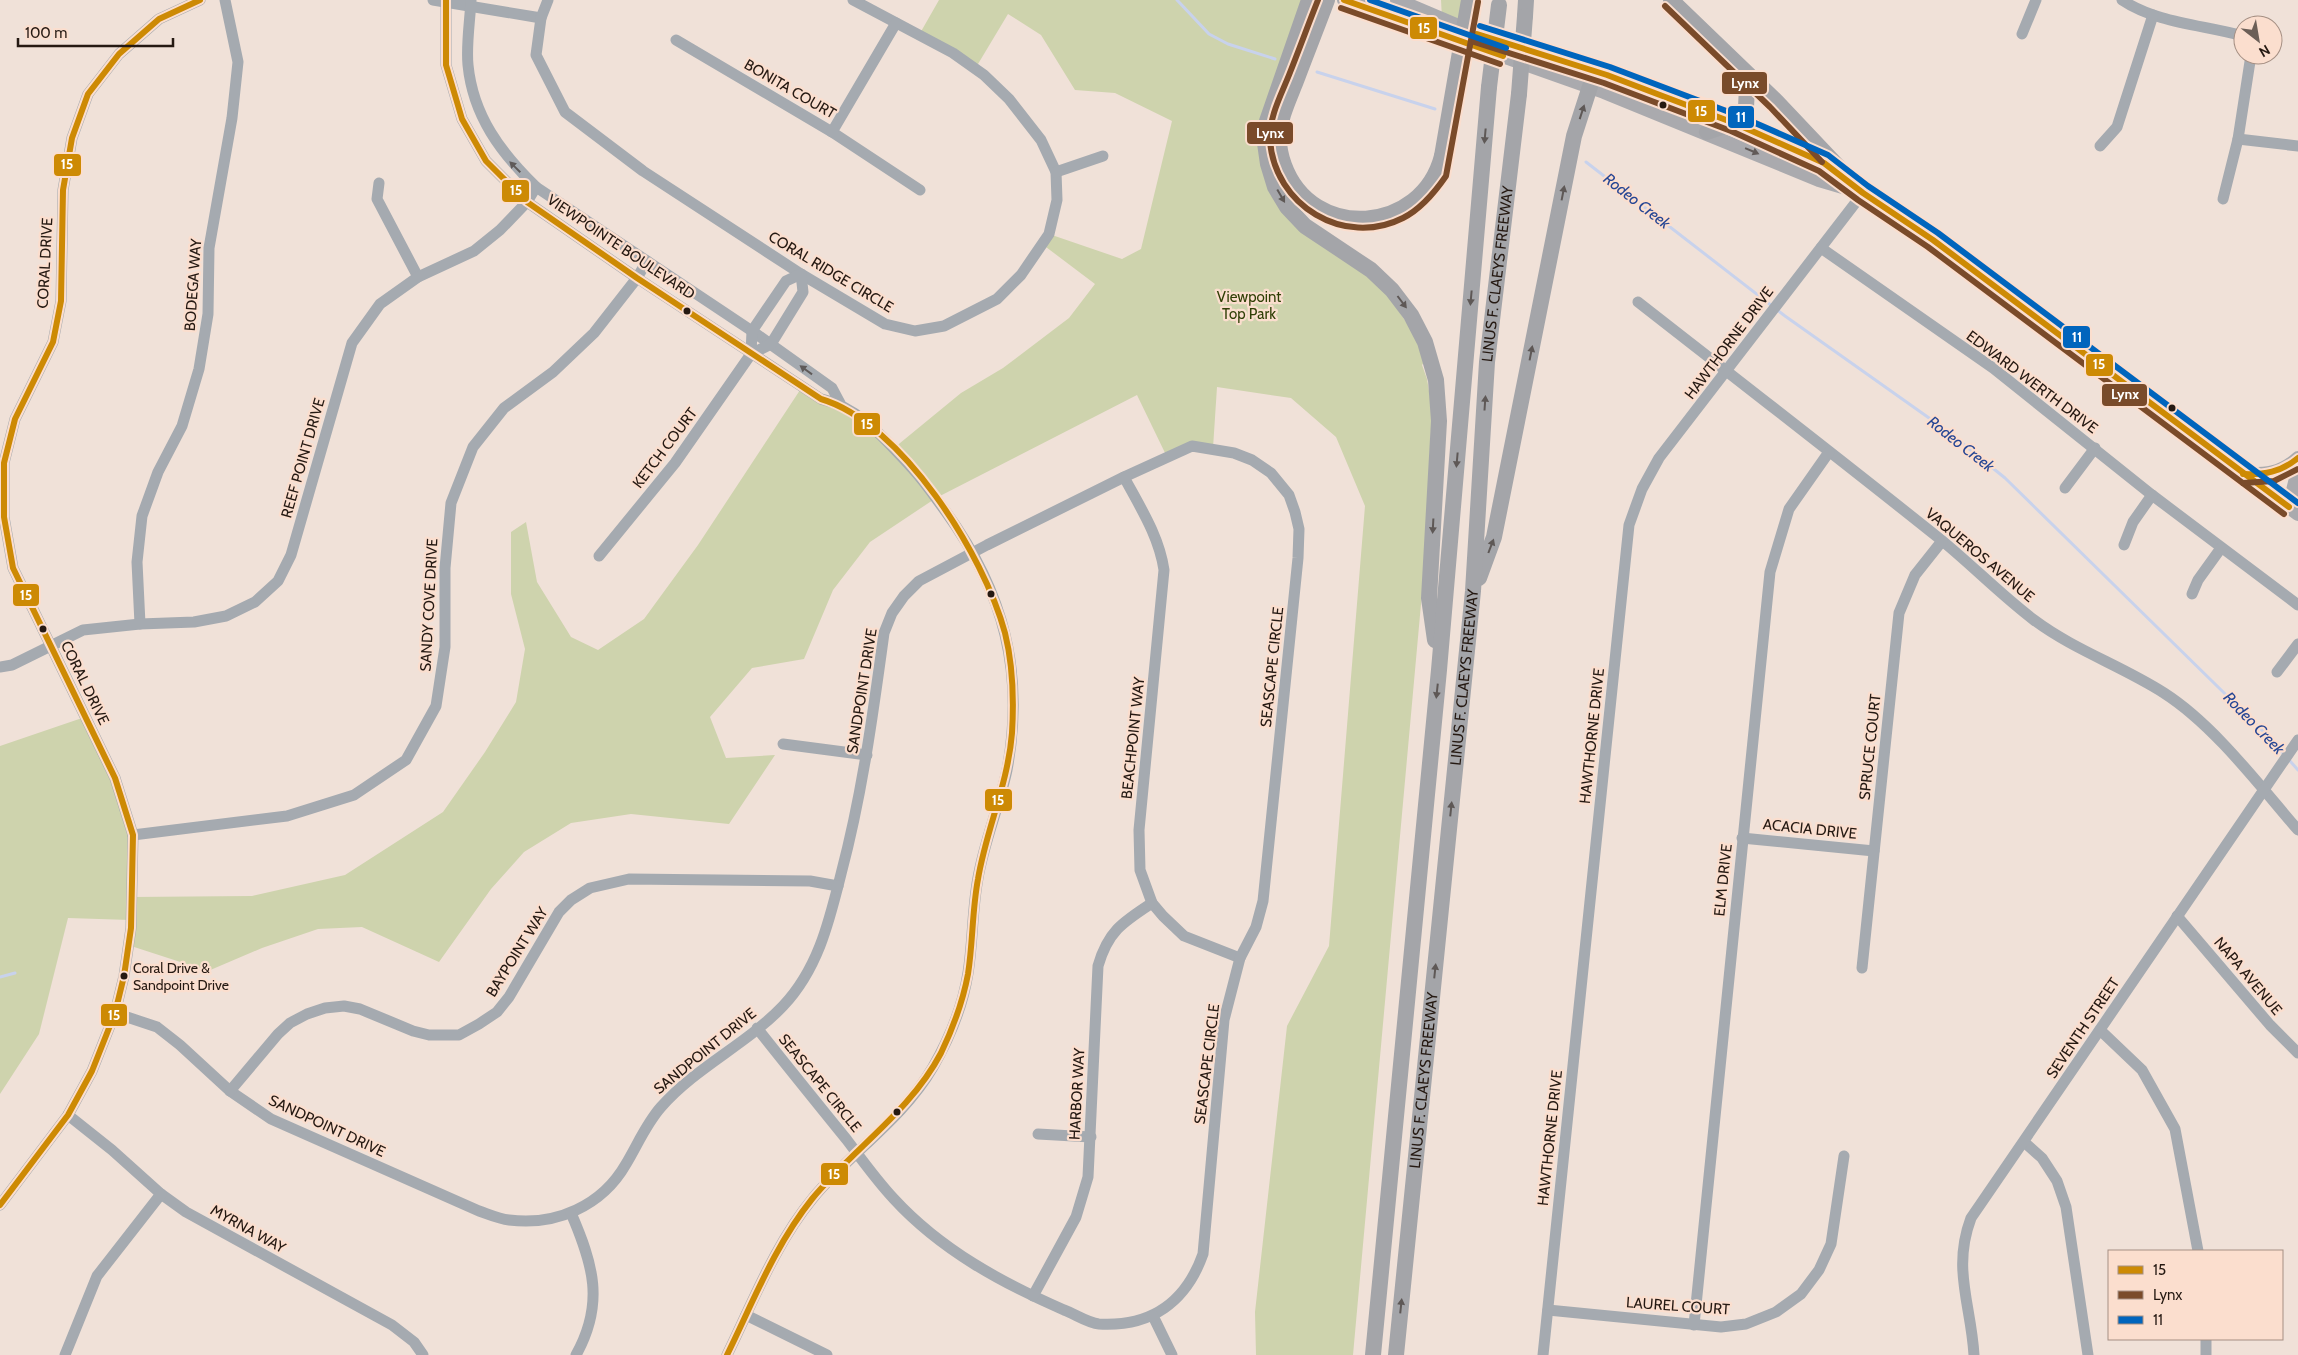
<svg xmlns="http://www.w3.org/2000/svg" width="2298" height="1355" viewBox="0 0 2298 1355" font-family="Cabin,sans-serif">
	<rect width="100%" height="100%" fill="#f0e1d8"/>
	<!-- green -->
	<g fill="#ced3ad">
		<polygon points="939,0 1309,0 1265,143 1287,207 1371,270 1429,356 1422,365 1427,379 1432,409 1424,571 1353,1355 1256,1355 1255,1312 1287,1026 1329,946 1365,506 1336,437 1291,398 1217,387 1213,448 1192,446 1167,457 1137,395 936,498 870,542 833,590 804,659 752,668 710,717 726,758 775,755 729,824 631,814 571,823 524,852 491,889 439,962 362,927 318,929 262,948 208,971 128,945 130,920 68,918 39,1034 0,1094 0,746 85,717 133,835 132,897 252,896 345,875 443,812 485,752 516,702 525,649 511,594 511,532 526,522 537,582 571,637 598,650 644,619 698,545 802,387 840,403 894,448 961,393 1003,368 1069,318 1095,284 1042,244 1049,234 1122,259 1141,249 1172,121 1115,93 1075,90 1041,35 1008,14 975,69 919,35"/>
		<polygon points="1441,0 1470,0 1465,29 1442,18"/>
	</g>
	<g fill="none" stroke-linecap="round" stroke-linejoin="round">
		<!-- stream -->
		<g stroke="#c8d2ec" stroke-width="3">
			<polyline points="1177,0 1209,34 1228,44 1275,59"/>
			<polyline points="1317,72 1435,109"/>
			<polyline points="1586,162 1785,316 1946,430 2005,478 2267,735 2298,770"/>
			<polyline points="0,977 15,973"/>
		</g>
		<!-- minor -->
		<g stroke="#a5aab0" stroke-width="11">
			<polyline points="433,0 541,18"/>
			<path d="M446,0V65L462,119L486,161L527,202L637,278L821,399C859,407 886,440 912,468C925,482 935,497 946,512C1004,592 1025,673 1007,770C999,807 984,842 978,878C972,910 973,942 968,973C963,1005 949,1039 933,1067C903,1119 850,1153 813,1198C775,1244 753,1302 727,1355"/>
			<path d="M471,0C470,21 466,45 468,65C473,116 501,153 536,187L752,331L832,388L840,403"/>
			<polyline points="548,0 541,18 536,55 565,112 643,171 801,274 885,324 915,331 944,326 997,299 1021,275 1049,234 1057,200 1056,172 1041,140 1009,99 984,75 953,53 853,0"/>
			<path d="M2122,0C2156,23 2204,25 2243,36"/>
			<polyline points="2022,34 2036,0"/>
			<polyline points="676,40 832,132 920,190"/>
			<polyline points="832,132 896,23"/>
			<polyline points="2238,139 2298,146"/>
			<polyline points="2100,146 2117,127 2153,15"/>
			<polyline points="1056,172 1103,156"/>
			<polyline points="379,183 377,199 418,277"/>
			<polyline points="2223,199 2238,139 2251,55"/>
			<polyline points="1821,248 1993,368 2152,495 2298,605"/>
			<polygon points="801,274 803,292 771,344 751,354 752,331 786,281"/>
			<path d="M1638,302C1739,381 1840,459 1940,539C1972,565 2001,595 2034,620C2074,650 2122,666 2164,693C2214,725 2259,785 2298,830"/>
			<path d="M1124,477C1140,507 1159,536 1164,570L1139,830L1140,870L1152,903L1163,916L1184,936L1240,958"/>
			<polyline points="2065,488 2095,448"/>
			<polyline points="2124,545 2133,522 2152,495"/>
			<polyline points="599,556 675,463 751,354"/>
			<polyline points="2192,594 2198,580 2221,548"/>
			<polyline points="140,624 137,562 142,516 158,472 182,426 199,369 208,314 209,248 232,118 238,62 225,0"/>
			<polyline points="0,667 12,665 83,630 140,624 194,622 226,616 255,602 278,581 291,555 352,343 380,304 418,277 474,251 500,230 527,202 536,187"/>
			<polyline points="2277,672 2298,644"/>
			<polyline points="783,744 867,755"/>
			<polyline points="133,835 287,816 354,795 406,760 436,706 445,647 445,568 451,503 473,447 504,408 553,372 594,333 637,278 647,261"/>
			<polyline points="1742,838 1874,851"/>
			<polyline points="2177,916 2270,1025 2298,1053"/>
			<polyline points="1862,968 1899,613 1915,575 1942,541"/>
			<path d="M115,1013L157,1027L180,1045L230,1091L271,1119L479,1211C488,1214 499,1219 509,1220C556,1226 602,1206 626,1164C638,1144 646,1124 661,1107C696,1067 747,1044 783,1006C818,969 829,922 841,874C862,795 873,714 884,633L892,613L904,596L919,581L987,545L1124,477L1192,446L1234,453L1252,460L1271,473L1289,495L1295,512L1299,529L1298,558L1263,901L1256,927L1240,958L1224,1020L1203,1254C1186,1302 1151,1327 1099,1324C1088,1323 1075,1314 1064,1310C1002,1283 941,1250 894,1199C877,1181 862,1160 847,1140C817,1103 787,1066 757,1028"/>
			<polyline points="2100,1030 2142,1070 2175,1129 2198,1251"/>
			<polyline points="230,1091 278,1034 290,1023 307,1014 325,1008 344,1006 360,1009 413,1031 429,1035 459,1035 479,1024 497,1012 509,997 559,912 571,900 590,888 629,879 810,881 838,886"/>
			<polyline points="68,1115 112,1150 161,1194 186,1212 392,1325 414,1342 423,1355"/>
			<polyline points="1038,1134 1091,1137"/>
			<polyline points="2024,1142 2042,1158 2057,1181 2066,1207 2088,1355"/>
			<polyline points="0,1205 68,1115 92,1071 115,1013 124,976 131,928 133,835 115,778 13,568 4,517 4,463 15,419 53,342 61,301 63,190 72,138 88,94 119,54 159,19 200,0"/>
			<path d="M571,1213C593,1264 605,1303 576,1355"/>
			<path d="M1033,1296L1076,1217L1088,1177L1098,966C1108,931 1123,922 1152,903"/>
			<polyline points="1548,1310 1721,1327 1746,1324 1776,1312 1801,1294 1819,1270 1831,1244 1844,1156"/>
			<polyline points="746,1315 827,1355"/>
			<polyline points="1153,1316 1172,1355"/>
			<polyline points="1694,1325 1770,572 1789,509 1829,452"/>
			<polyline points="65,1355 97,1276 161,1194"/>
			<polyline points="1543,1355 1629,525 1642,489 1659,458 1863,193"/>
			<path d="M1974,1355C1971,1304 1952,1269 1971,1218L2298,740"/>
			<polyline points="2206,1355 2206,1339"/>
		</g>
		<!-- major -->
		<g stroke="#aaaaae" stroke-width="14">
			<polyline points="1344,0 1604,92 1819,180 1863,193"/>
			<polyline points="1397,0 1477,34 1607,75 1734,123 1824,163 1837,173"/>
			<polyline points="1854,186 1933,240 2298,514"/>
			<path d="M2243,474C2265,475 2281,474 2298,458"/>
			<polyline points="2289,507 2298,470"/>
		</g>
		<!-- highway -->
		<g stroke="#a4a5a9" stroke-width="16">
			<polyline points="1309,0 1267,121 1265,143 1268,164 1275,187 1287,207 1305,226 1371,270 1392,290 1411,315 1425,342 1436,380 1439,421 1429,598 1435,640"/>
			<path d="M1327,0C1317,27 1306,54 1296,81C1289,99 1279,119 1279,139C1279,147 1281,157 1284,165C1312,242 1422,234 1442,156"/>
			<polyline points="1671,0 1776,101 1863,193"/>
			<polyline points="1525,16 1526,0"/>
			<polyline points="1707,132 1734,123 1746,107 1747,87 1738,70"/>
			<polyline points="1479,578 1494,537 1574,136 1595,71"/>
			<polyline points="1373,1355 1439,670 1489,87"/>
			<path id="s1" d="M1396,1355L1473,591L1487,362L1519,94"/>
		</g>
		<!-- highway-bridge -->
		<g stroke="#a4a5a9" stroke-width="16">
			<polyline points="1489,87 1499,5"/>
			<polyline points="1519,94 1525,16"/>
			<polyline points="1442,156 1469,0"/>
		</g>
		<defs>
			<g id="bus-1">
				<path d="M446,0V65L462,119L486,161L527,202L637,278L821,399C902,423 984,555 1005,633C1013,665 1014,700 1012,733C1008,784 986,830 978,879C972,911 973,942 968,974C963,1001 953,1028 941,1053C910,1112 854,1148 812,1199C775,1245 753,1302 727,1355"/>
				<polyline points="1344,0 1503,56"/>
				<polyline points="1477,34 1607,75 1734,123 1824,163 1863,193 1933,240 2289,507"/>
				<path d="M2243,474C2264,475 2281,472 2298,458"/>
				<polyline points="0,1205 68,1115 92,1071 115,1013 124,976 131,928 133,835 115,778 13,568 4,517 4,463 15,419 53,342 61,301 63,190 72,138 88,94 119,54 159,19 200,0"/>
			</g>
			<g id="bus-2">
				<path d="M1318,0C1308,25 1299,50 1289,75C1281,95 1269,117 1270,140C1274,205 1344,248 1403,218C1421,209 1435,192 1446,176L1478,2"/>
				<polyline points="1665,6 1770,107 1822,162"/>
				<polyline points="1341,8 1500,64"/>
				<polyline points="1474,42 1604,83 1731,131 1819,171 1858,200 1928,247 2284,514"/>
				<polyline points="2243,483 2274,481 2298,469"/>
			</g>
			<g id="bus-3">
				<polyline points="1370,0 1506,48"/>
				<polyline points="1480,26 1610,67 1737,115 1828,155 1868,186 1938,233 2298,503"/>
			</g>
		</defs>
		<!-- bus-1 casing -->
		<use href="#bus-1" stroke="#fbdece" stroke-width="10"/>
		<!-- bus-2 casing -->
		<use href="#bus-2" stroke="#fbdece" stroke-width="10"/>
		<!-- bus-3 casing -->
		<use href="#bus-3" stroke="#fbdece" stroke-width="10"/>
		<!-- bus-1 -->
		<use href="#bus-1" stroke="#cd8a04" stroke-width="6"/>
		<!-- bus-2 -->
		<use href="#bus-2" stroke="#7a4b2a" stroke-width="6"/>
		<!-- bus-3 -->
		<use href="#bus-3" stroke="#0065bd" stroke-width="6"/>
	</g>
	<!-- one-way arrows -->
	<defs><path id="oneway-solid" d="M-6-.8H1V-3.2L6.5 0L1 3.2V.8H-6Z" transform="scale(1.25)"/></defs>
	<g fill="#5e5856">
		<use href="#oneway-solid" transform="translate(1582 112) rotate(-72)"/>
		<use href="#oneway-solid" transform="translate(1485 136) rotate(95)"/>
		<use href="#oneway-solid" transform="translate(1563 193) rotate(-79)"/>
		<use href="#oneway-solid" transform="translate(1281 196) rotate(60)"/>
		<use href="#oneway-solid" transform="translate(1471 298) rotate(95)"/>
		<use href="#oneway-solid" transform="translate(1402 302) rotate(53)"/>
		<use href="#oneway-solid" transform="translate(1531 353) rotate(-79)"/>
		<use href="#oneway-solid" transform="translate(1485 403) rotate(-86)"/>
		<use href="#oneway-solid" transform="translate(1457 460) rotate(95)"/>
		<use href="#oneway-solid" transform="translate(1433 526) rotate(93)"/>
		<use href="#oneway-solid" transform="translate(1491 546) rotate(-69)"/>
		<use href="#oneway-solid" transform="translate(1437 691) rotate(96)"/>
		<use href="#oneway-solid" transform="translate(1451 809) rotate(-84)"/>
		<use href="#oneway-solid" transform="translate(1435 971) rotate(-84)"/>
		<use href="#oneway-solid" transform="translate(1401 1306) rotate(-84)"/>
	</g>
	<use fill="#615a58" href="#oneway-solid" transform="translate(1752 151) rotate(23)"/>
	<g fill="#5f5a59">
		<use href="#oneway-solid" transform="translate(515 167) rotate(-135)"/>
		<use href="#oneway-solid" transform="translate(806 370) rotate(-144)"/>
	</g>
	<!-- markers -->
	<g fill="#251912" stroke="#fbdece" stroke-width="2">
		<circle cx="1663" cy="105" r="4.5"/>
		<circle cx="687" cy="311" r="4.5"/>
		<circle cx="2172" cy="408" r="4.5"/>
		<circle cx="991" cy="594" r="4.5"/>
		<circle cx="43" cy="629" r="4.5"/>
		<circle cx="124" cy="976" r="4.5"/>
		<circle cx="897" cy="1112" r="4.5"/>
	</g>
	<g text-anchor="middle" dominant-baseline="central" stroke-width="4.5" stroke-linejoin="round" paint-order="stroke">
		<!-- bus labels -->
		<g font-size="14" fill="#251912" stroke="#fbdece" text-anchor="start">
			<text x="133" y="968">Coral Drive &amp;<tspan x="133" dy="17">Sandpoint Drive</tspan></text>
		</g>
		<!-- street labels -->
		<g font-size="15" fill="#251912" stroke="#fbdece">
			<text transform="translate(790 89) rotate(30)">BONITA COURT</text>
			<text transform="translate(621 247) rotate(34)">VIEWPOINTE BOULEVARD</text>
			<text transform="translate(45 263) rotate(-87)">CORAL DRIVE</text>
			<text transform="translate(831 272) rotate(31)">CORAL RIDGE CIRCLE</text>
			<text stroke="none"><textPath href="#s1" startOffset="1086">LINUS F. CLAEYS FREEWAY</textPath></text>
			<text transform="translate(193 285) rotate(-86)">BODEGA WAY</text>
			<text transform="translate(1729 343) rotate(-53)">HAWTHORNE DRIVE</text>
			<text transform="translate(2032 382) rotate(37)">EDWARD WERTH DRIVE</text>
			<text transform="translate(665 448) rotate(-53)">KETCH COURT</text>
			<text transform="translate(303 458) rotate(-74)">REEF POINT DRIVE</text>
			<text transform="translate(1980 555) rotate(40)">VAQUEROS AVENUE</text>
			<text transform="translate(429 605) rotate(-87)">SANDY COVE DRIVE</text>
			<text transform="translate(1272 667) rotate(-84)">SEASCAPE CIRCLE</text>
			<text stroke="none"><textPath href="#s1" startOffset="681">LINUS F. CLAEYS FREEWAY</textPath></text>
			<text transform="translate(85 683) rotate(64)">CORAL DRIVE</text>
			<text transform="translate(862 691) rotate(-81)">SANDPOINT DRIVE</text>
			<text transform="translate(1592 736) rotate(-84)">HAWTHORNE DRIVE</text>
			<text transform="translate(1133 738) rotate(-84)">BEACHPOINT WAY</text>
			<text transform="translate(1870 747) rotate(-84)">SPRUCE COURT</text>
			<text transform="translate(1810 829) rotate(6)">ACACIA DRIVE</text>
			<text transform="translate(1723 880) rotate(-84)">ELM DRIVE</text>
			<text transform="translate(517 952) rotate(-58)">BAYPOINT WAY</text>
			<text transform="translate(2248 976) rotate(50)">NAPA AVENUE</text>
			<text transform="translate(2083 1028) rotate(-56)">SEVENTH STREET</text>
			<text transform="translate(705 1051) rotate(-39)">SANDPOINT DRIVE</text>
			<text transform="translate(1207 1064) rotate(-83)">SEASCAPE CIRCLE</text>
			<text stroke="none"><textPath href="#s1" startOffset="276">LINUS F. CLAEYS FREEWAY</textPath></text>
			<text transform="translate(820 1083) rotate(51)">SEASCAPE CIRCLE</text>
			<text transform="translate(1077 1094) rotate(-87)">HARBOR WAY</text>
			<text transform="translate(327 1126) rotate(25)">SANDPOINT DRIVE</text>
			<text transform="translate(1550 1138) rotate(-84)">HAWTHORNE DRIVE</text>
			<text transform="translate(248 1229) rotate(29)">MYRNA WAY</text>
			<text transform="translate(1678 1306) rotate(4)">LAUREL COURT</text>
		</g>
		<!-- park labels -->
		<g font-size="15" fill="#303f06" stroke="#fbdece">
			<text x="1249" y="297">Viewpoint<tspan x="1249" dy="17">Top Park</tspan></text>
		</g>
		<!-- water labels -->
		<g font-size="16" font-style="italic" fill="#264694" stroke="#fbdece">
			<text transform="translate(1637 201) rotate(38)">Rodeo Creek</text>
			<text transform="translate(1961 444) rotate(38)">Rodeo Creek</text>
			<text transform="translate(2254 723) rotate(46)">Rodeo Creek</text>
		</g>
	</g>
	<g stroke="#fbdece" stroke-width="2">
		<rect x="1409" y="16" width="29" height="24" rx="5" fill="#cd8a04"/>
		<rect x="1721" y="71" width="47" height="24" rx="5" fill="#7a4b2a"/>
		<rect x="1687" y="99" width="29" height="24" rx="5" fill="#cd8a04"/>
		<rect x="1727" y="105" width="28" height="24" rx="5" fill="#0065bd"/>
		<rect x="1246" y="121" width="48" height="24" rx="5" fill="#7a4b2a"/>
		<rect x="53" y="153" width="29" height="24" rx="5" fill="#cd8a04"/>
		<rect x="501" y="179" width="29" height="24" rx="5" fill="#cd8a04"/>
		<rect x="2062" y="325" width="29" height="24" rx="5" fill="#0065bd"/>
		<rect x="2085" y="353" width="29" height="24" rx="5" fill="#cd8a04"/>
		<rect x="2101" y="383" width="47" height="24" rx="5" fill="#7a4b2a"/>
		<rect x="853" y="412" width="28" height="24" rx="5" fill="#cd8a04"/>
		<rect x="12" y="583" width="28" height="24" rx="5" fill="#cd8a04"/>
		<rect x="984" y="788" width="29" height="24" rx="5" fill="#cd8a04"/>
		<rect x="100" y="1003" width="28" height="24" rx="5" fill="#cd8a04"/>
		<rect x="820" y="1162" width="29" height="24" rx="5" fill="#cd8a04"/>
	</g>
	<g font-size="14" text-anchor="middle" font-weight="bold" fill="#fff">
		<text x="1424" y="33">15</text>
		<text x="1745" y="88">Lynx</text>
		<text x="1701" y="116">15</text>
		<text x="1741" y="122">11</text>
		<text x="1270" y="138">Lynx</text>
		<text x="67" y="169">15</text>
		<text x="516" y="195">15</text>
		<text x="2077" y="342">11</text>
		<text x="2099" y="369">15</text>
		<text x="2125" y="399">Lynx</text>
		<text x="867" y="429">15</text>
		<text x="26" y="600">15</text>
		<text x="998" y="805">15</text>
		<text x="114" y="1020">15</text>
		<text x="834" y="1179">15</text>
	</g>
	<!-- legend -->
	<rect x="2108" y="1250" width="175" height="90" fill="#fbdece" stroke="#a58f83"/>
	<rect x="2118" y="1266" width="25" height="8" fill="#cd8a04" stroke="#a58f83"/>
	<text x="2153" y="1275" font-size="15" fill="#251912">15</text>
	<rect x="2118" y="1291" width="25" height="8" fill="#7a4b2a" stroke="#a58f83"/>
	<text x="2153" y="1300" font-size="15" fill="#251912">Lynx</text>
	<rect x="2118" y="1316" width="25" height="8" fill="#0065bd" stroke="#a58f83"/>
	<text x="2153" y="1325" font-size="15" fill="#251912">11</text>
	<!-- north arrow -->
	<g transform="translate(2258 40) rotate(149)"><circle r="24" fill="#fbdece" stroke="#a58f83"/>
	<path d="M0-4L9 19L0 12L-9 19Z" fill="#6c5f57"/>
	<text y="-8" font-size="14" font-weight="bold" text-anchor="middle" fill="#251912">N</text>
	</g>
	<!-- scale -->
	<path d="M18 38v8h155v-8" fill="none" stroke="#251912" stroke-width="2.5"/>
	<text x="25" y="38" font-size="15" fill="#251912" stroke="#fbdece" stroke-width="4" paint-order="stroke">100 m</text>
</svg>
